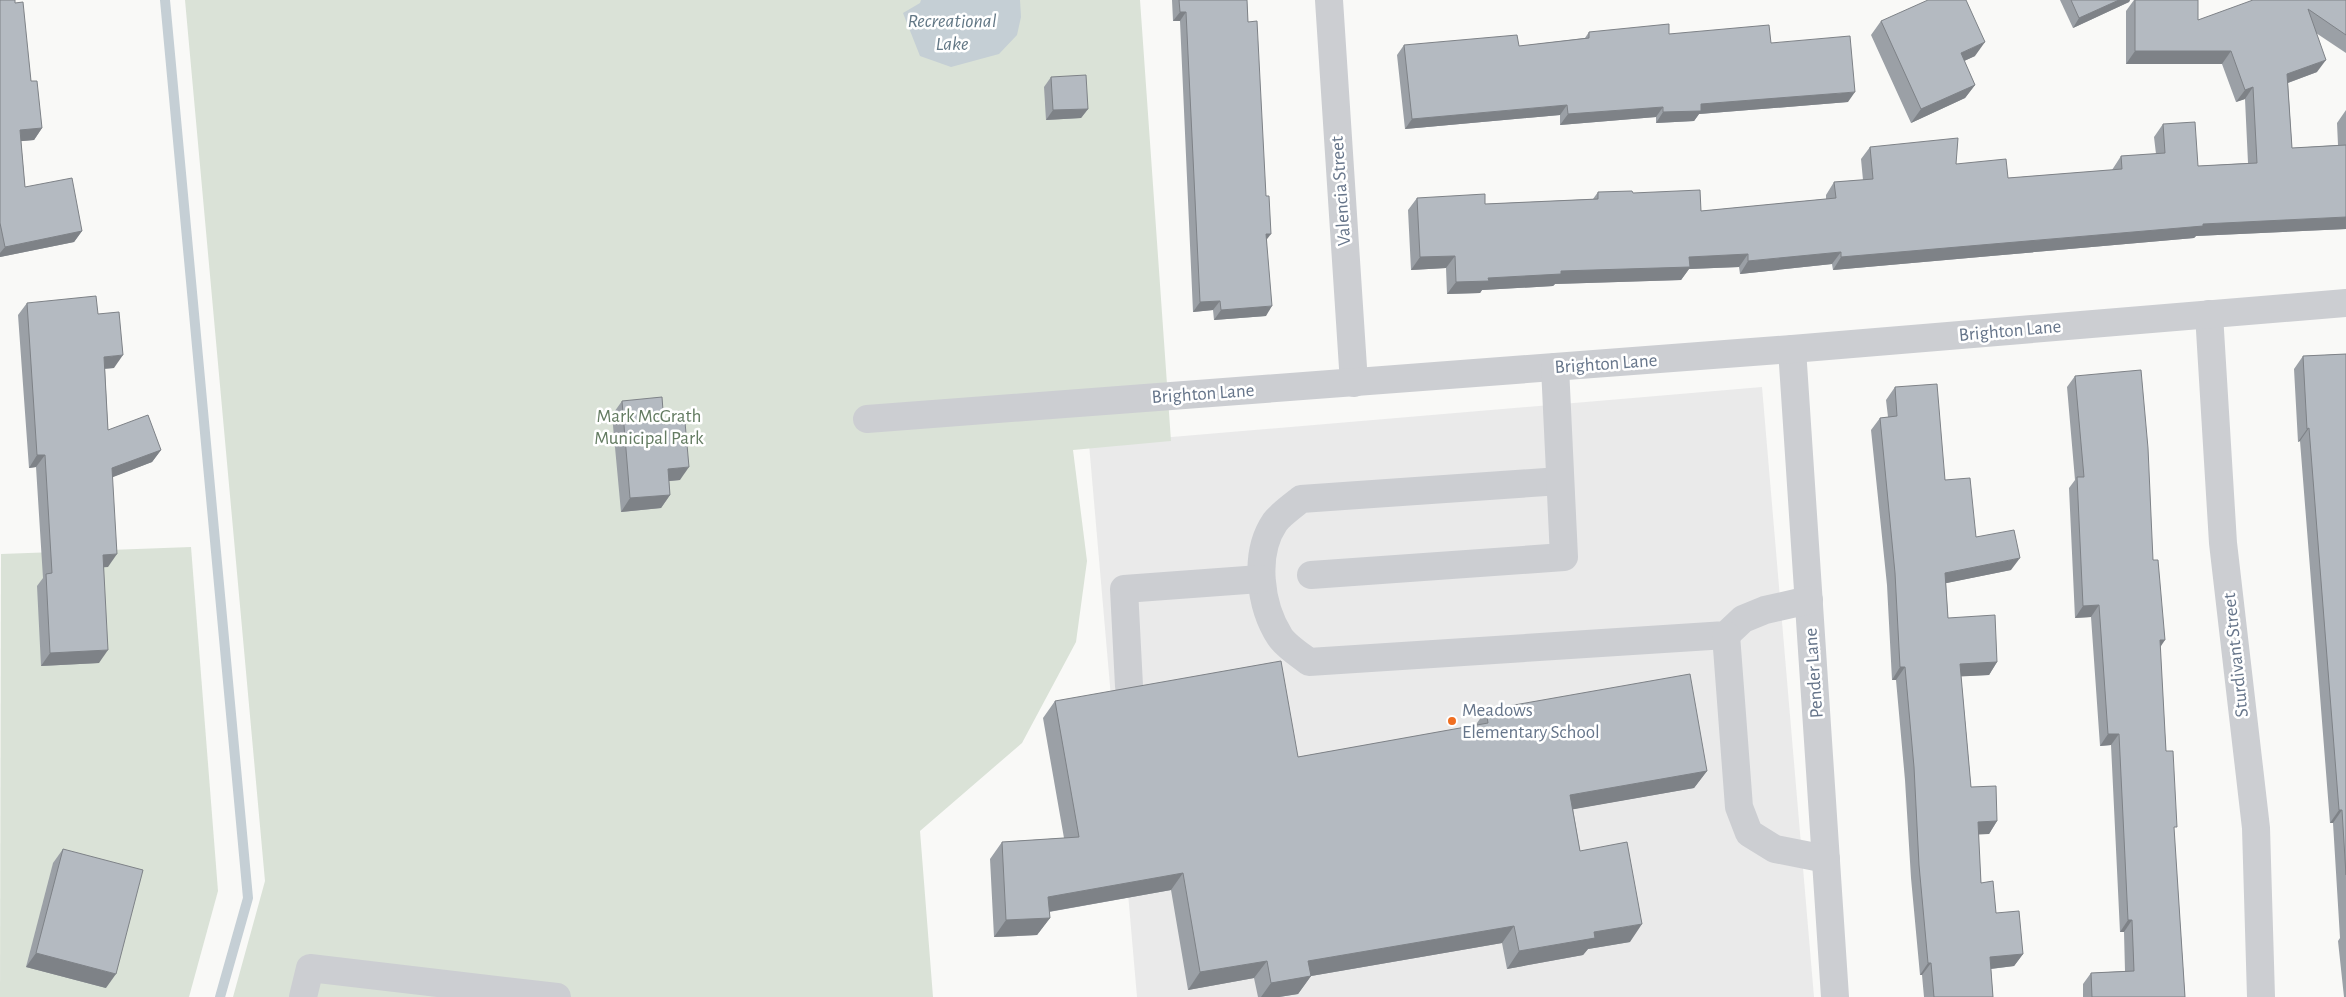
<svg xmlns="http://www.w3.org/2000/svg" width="2346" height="997" viewBox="0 0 2346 997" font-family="'Alegreya Sans',sans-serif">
	<rect width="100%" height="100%" fill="#f9f9f7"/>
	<!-- built -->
	<polygon fill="#eaeaea" points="1762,387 1814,997 1137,997 1089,444"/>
	<!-- green -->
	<g fill="#dae2d7">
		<polygon points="185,0 1140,0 1171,441 1073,450 1087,561 1076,642 1022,743 920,831 933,997 233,997 265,881"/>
		<polygon points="191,547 218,891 189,997 0,997 1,554"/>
	</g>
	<!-- water -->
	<polygon fill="#c5cfd5" points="921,0 1020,0 1021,17 1017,35 999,54 951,67 920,56 903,13 920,3"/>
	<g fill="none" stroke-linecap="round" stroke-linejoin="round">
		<!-- stream -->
		<polyline stroke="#c5cfd5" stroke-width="10" points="165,0 248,898 220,997"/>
		<!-- minor -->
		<g stroke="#ccced2" stroke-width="28">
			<polyline points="1329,0 1354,383"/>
			<polyline points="2209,314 2223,543 2256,828 2261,997"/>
			<polyline points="1792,349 1835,997"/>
			<polyline points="867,419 1792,349 2346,303"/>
			<path d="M1560,481L1301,499C1293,506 1281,514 1275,522C1253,554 1260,606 1280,637C1286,646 1300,655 1309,662L1726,635L1743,619L1765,610L1809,600"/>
			<polyline points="1311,575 1564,557 1555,367"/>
			<polyline points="1726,635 1739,807 1749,833 1775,849 1826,859"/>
			<polyline points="1129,686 1124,589 1260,579"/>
			<polyline points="303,997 310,968 557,997"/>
		</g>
	</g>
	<!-- wall -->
	<g fill="#9ba0a6">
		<polygon points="0,0 31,81 42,128 34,140 21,141 25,187 82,231 74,242 0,257"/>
		<polygon points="1172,0 1247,0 1248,22 1267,240 1266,316 1214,320 1213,310 1193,312 1180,21 1173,21"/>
		<polygon points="2060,0 2130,0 2129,2 2073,28"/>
		<polygon points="2134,0 2198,0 2198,20 2346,0 2346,53 2316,33 2317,72 2288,83 2292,148 2338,145 2337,123 2346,110 2346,229 2196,236 2194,238 1833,270 1832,264 1740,274 1739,267 1689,269 1681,280 1555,284 1553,286 1482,290 1480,293 1447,294 1446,268 1411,270 1408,210 1417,198 1485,204 1593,199 1598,192 1633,193 1701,211 1826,199 1826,195 1834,182 1863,180 1861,159 1870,147 1956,164 2008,178 2112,170 2121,156 2156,154 2154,137 2163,124 2198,166 2248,163 2245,99 2236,102 2222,64 2126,64 2126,11"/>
		<polygon points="1881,21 1975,56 1964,61 1975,85 1965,98 1911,123 1871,35"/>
		<polygon points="1589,32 1669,34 1771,43 1848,102 1699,114 1694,121 1656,123 1656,117 1560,125 1560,115 1405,129 1397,55 1404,45 1519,46 1585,38"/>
		<polygon points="1051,77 1088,109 1081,118 1046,120 1044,87"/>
		<polygon points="27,303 98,314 114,368 105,369 108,430 161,450 152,462 112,477 108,567 104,567 99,663 41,666 37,586 43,578 36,467 29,468 18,315"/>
		<polygon points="2346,354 2346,997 2344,997 2338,941 2340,938 2333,823 2330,823 2300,441 2298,442 2294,369 2303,356"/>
		<polygon points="2075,376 2153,560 2160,647 2166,751 2174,832 2185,997 2083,997 2083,984 2091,973 2125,971 2124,932 2120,932 2111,745 2100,746 2091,617 2075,618 2069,488 2075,480 2067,387"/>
		<polygon points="1895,387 1976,537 2011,570 1946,583 1948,618 1997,662 1989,675 1961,676 1971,787 1997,821 1989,834 1978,834 1981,883 1996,913 2023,954 2014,966 1991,969 1993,997 1924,997 1922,975 1920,975 1911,878 1905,780 1896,680 1892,680 1887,585 1871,430 1880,418 1888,417 1886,400"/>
		<polygon points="622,401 664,424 680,480 669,481 670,495 661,508 621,512 612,415"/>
		<polygon points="1055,701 1298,757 1475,726 1486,710 1707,771 1694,788 1573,809 1580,851 1630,942 1588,949 1583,955 1507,969 1502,943 1311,976 1298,994 1279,997 1258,997 1254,978 1188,990 1171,890 1049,912 1050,918 1037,935 994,937 990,859 1002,842 1064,838 1043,718"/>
		<polygon points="63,849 106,988 26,967 53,863"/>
	</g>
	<!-- shaded-wall -->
	<g fill="#7e8287">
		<polygon points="2119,0 2130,0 2129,2 2073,28 2079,18"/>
		<polygon points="1180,12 1186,12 1180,21 1173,21"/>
		<polygon points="1985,42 1975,56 1951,67 1961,53"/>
		<polygon points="2135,51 2231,51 2222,64 2126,64"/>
		<polygon points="2326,60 2317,72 2279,86 2287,74"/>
		<polygon points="1975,85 1965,98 1911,123 1921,109"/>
		<polygon points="2253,87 2245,99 2236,102 2245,90"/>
		<polygon points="1855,92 1848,102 1699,114 1694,121 1656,123 1663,112 1701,104"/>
		<polygon points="1567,105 1560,115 1405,129 1412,119"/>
		<polygon points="1663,107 1656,117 1560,125 1568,114"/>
		<polygon points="1088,109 1081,118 1046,120 1053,110"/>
		<polygon points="42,128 34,140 12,142 20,130"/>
		<polygon points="2346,217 2346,229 2196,236 2194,238 1833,270 1841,257 2203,224"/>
		<polygon points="82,231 74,242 0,257 0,253 5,247"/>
		<polygon points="1266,234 1271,234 1264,243"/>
		<polygon points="1841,252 1832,264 1740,274 1748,261"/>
		<polygon points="1748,254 1739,267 1689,269 1681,280 1555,284 1553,286 1482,290 1480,293 1447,294 1456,282 1488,278 1561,271 1689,257"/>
		<polygon points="1455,256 1446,268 1411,270 1420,257"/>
		<polygon points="1220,301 1213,310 1193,312 1200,302"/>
		<polygon points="1272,306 1266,316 1214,320 1221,310"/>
		<polygon points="123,355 114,368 95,369 104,357"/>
		<polygon points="2309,428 2300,441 2298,442 2307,429"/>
		<polygon points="161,450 152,462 103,481 112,468"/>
		<polygon points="37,455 45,455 36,467 29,468"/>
		<polygon points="689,467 680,480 658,482 668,469"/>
		<polygon points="670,495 661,508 621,512 630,498"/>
		<polygon points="117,554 108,567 94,568 103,555"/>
		<polygon points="2020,558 2011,570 1937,585 1945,573"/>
		<polygon points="2099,605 2091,617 2075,618 2083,606"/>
		<polygon points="2160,640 2165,640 2157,652"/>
		<polygon points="108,650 99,663 41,666 50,653"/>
		<polygon points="1997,662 1989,675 1951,677 1960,664"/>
		<polygon points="1900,667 1905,667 1896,680 1892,680"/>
		<polygon points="2108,734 2119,734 2111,745 2100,746"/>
		<polygon points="1707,771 1694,788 1558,812 1570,795"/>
		<polygon points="2339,810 2342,810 2333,823 2330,823"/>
		<polygon points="1997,821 1989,834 1969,835 1978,822"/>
		<polygon points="1183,873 1171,890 1036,914 1048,897"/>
		<polygon points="1050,918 1037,935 994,937 1006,920"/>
		<polygon points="2128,920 2132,920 2124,932 2120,932"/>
		<polygon points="1642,924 1630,942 1588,949 1583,955 1507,969 1519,951 1594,932"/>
		<polygon points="1514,926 1502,943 1311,976 1298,994 1279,997 1261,997 1271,983 1308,961"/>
		<polygon points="36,953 116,974 106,988 26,967"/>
		<polygon points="2023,954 2014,966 1981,970 1990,957"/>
		<polygon points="1267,961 1254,978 1188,990 1200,972"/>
		<polygon points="1928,963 1931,963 1922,975 1920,975"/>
	</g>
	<!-- building -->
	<g fill="#b4bac1" stroke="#7e8287">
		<polygon points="0,0 15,0 15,3 23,2 31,81 37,81 42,128 20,130 25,187 72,178 82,231 5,247 0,223"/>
		<polygon points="1179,0 1247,0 1248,22 1257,21 1266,196 1269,196 1271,234 1266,234 1272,306 1221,310 1220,301 1200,302 1186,12 1180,12"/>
		<polygon points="1928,0 1966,0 1985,42 1961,53 1975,85 1921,109 1881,21"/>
		<polygon points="2071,0 2119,0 2079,18"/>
		<polygon points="2135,0 2198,0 2198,20 2253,0 2346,0 2346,35 2308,9 2326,60 2287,74 2292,148 2346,145 2346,217 2203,224 2203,226 1841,257 1841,252 1748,261 1748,254 1689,257 1690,267 1561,271 1561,274 1488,278 1489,281 1456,282 1455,256 1420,257 1417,198 1485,194 1485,204 1598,199 1598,192 1632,191 1633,193 1700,190 1701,211 1836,198 1834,182 1873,179 1870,147 1958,138 1956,164 2006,159 2008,178 2122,169 2121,156 2165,153 2163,124 2195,122 2198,166 2257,163 2253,87 2245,90 2231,51 2135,51"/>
		<polygon points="1669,24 1669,34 1769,25 1771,43 1850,36 1855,92 1701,104 1701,111 1663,112 1663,107 1568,114 1567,105 1412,119 1404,45 1517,35 1519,46 1589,38 1589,32"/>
		<polygon points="1086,75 1088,109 1053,110 1051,77"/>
		<polygon points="96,296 98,314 119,312 123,355 104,357 108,430 148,415 161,450 112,468 117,554 103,555 108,650 50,653 46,574 52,573 45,455 37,455 27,303"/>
		<polygon points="2346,354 2346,875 2342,810 2339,810 2309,428 2307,429 2303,356"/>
		<polygon points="2141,370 2148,448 2153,560 2158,560 2165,640 2160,640 2166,751 2173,751 2177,827 2174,827 2185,997 2092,997 2091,973 2134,971 2132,920 2128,920 2119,734 2108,734 2099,605 2083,606 2077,477 2084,477 2075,376"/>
		<polygon points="1937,384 1945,480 1970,478 1976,537 2014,530 2020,558 1945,573 1948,618 1995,615 1997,662 1960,664 1971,787 1996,786 1997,821 1978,822 1981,883 1993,881 1996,913 2019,911 2023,954 1990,957 1993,997 1934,997 1931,963 1928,963 1919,865 1914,767 1905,667 1900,667 1895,573 1880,418 1897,416 1895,387"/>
		<polygon points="662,397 664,424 685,422 689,467 668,469 670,495 630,498 622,401"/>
		<polygon points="1281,661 1298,757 1488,723 1486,710 1690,674 1707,771 1570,795 1580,851 1627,842 1642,924 1594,932 1595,938 1519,951 1514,926 1308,961 1311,976 1271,983 1267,961 1200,972 1183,873 1048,897 1050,918 1006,920 1002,842 1079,837 1055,701"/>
		<polygon points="63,849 143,870 116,974 36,953"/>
	</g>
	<!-- markers -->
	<circle fill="#f06e20" stroke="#fff" stroke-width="2" cx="1452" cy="721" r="5"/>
	<g text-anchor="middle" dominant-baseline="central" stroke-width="5" stroke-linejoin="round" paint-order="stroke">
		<!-- street labels -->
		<g font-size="19" fill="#66758a" stroke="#fff">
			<text transform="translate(1341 191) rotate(-94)">Valencia Street</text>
			<text transform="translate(2010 331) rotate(-5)">Brighton Lane</text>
			<text transform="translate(1606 364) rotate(-4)">Brighton Lane</text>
			<text transform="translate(1203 394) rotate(-4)">Brighton Lane</text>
			<text transform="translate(2236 655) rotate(-96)">Sturdivant Street</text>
			<text transform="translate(1814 673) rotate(-94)">Pender Lane</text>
		</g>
		<!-- park labels -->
		<g font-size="19" fill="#637b61" stroke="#fff">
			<text x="649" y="416">Mark McGrath<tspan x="649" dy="22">Municipal Park</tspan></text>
		</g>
		<!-- poi labels -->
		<g font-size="19" fill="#66758a" stroke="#fff" text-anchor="start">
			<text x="1462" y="710">Meadows<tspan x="1462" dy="22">Elementary School</tspan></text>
		</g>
		<!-- water labels -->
		<g font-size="20" font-style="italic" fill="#627785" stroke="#fff">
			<text x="952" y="21">Recreational<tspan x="952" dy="23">Lake</tspan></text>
		</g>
	</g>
</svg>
